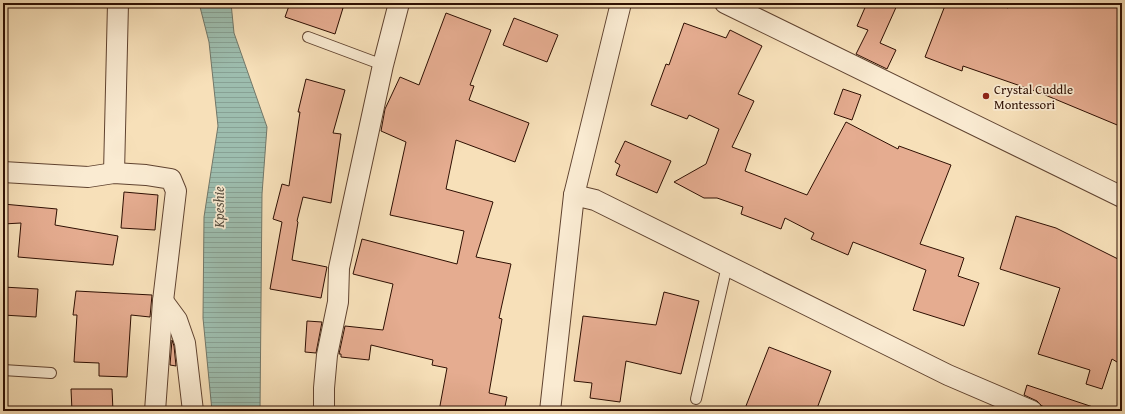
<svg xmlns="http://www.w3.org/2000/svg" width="1125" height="414" viewBox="0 0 1125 414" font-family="'Gentium Book Plus',serif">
	<defs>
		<pattern id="water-rules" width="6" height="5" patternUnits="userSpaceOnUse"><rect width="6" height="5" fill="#9dbdae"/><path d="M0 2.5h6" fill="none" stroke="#88a194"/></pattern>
	</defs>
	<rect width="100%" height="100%" fill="#f7e0b9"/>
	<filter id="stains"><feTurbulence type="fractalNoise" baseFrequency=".005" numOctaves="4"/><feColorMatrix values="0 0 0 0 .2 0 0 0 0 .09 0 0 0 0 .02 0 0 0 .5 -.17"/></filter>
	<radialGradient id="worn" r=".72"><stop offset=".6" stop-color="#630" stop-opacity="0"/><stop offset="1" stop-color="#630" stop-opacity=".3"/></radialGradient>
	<!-- water -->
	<polygon fill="url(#water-rules)" stroke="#717769" points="199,3 231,3 234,33 267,127 262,194 260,411 212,411 203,318 204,217 218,126 209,42"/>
	<!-- building -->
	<g fill="#e5ac90" stroke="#2e0f02">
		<polygon points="290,3 327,3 343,8 335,34 285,17"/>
		<polygon points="867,3 898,3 880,43 896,50 887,69 856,54 868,30 857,26"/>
		<polygon points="946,3 994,3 1008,8 1010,3 1122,3 1122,127 1038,92 963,66 962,71 925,57"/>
		<polygon points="446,13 491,30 470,85 474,86 469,100 529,123 515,162 456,140 446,189 493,202 476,257 511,264 499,318 502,319 489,393 507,397 504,411 439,411 447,368 432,365 433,360 371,345 369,360 341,357 341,354 339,354 345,326 383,330 393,284 353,274 362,239 457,264 464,231 390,215 406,142 381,131 385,109 400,77 419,85"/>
		<polygon points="514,18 558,35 547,62 503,45"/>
		<polygon points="684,23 726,38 730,30 762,46 738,94 754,101 732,147 751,154 745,171 807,195 846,122 898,149 899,146 951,165 920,244 964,258 958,276 979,283 964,326 913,310 926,270 853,242 848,255 811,239 814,233 785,218 781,229 741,214 743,207 717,198 704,198 674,182 706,164 719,129 689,115 687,119 651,105 666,64 669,65"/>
		<polygon points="306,79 345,90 333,133 341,134 331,203 303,197 297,221 298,222 292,260 327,267 321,298 270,289 282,222 273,219 282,184 289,186 300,112 298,112"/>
		<polygon points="843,89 861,95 852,120 834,114"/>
		<polygon points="625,141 671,161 657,193 616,175 620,165 615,162"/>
		<polygon points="124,192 158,195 155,230 121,228"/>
		<polygon points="3,204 57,209 55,225 118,236 113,265 18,257 21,223 3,224"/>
		<polygon points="1016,216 1056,228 1122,261 1122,365 1112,359 1102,389 1086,384 1090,370 1038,354 1060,288 1000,269"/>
		<polygon points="3,287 38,289 36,317 3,315"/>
		<polygon points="76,291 152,295 150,317 131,315 127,377 99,376 99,363 74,362 77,315 73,315"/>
		<polygon points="664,292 699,301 681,374 626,361 620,402 590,398 592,383 574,381 583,316 656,325"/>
		<polygon points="307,321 322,322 316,353 305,352"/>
		<polygon points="172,340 174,346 176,366 170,365"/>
		<polygon points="769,347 831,371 816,411 744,411"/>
		<polygon points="1027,385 1096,408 1095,411 1056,411 1042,406 1037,401 1024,395"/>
		<polygon points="71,389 112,389 113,411 72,411"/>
	</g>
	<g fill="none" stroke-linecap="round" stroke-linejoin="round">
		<defs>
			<g id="service">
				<polyline points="308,37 383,65"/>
				<polyline points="3,370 51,373"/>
				<polyline points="696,399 727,266"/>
			</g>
			<g id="minor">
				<polyline points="725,3 1122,197"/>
				<polyline points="3,172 88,177 114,173 146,175 171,179 176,191 163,301 155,411"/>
				<polyline points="114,173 118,3"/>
				<polyline points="574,195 595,200 948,375 1032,411"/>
				<polyline points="163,301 177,320 185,343 193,411"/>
				<polyline points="324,411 324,388 327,355 338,302 339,268 383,65 399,3"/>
				<polyline points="550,411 574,195 621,3"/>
			</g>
		</defs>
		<!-- service casing -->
		<use href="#service" stroke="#604330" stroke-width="12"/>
		<!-- minor casing -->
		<use href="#minor" stroke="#604330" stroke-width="22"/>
		<!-- service -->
		<use href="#service" stroke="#faebd2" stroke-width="10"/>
		<!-- minor -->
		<use href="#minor" stroke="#faebd2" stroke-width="20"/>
	</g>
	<!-- markers -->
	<circle fill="#8f2418" stroke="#faebd2" stroke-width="1.5" cx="986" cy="96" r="4"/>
	<g text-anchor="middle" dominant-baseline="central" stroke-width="3.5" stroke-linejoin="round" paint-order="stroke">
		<!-- poi labels -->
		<g font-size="13" fill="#2e0f02" stroke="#faebd2" text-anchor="start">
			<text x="994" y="89">Crystal Cuddle<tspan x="994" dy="15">Montessori</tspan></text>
		</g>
		<!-- water labels -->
		<g font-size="14" font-style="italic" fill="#554c3e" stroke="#faebd2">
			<text transform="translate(219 207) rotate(-90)">Kpeshie</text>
		</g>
	</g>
	<!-- margin -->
	<rect width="1125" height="414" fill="none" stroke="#f7e0b9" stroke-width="16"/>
	<rect x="4" y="4" width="1117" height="406" fill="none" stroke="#2e0f02" stroke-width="2"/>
	<rect x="8" y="8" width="1109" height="398" fill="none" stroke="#2e0f02"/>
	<rect width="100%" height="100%" filter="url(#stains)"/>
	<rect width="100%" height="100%" fill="url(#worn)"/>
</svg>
